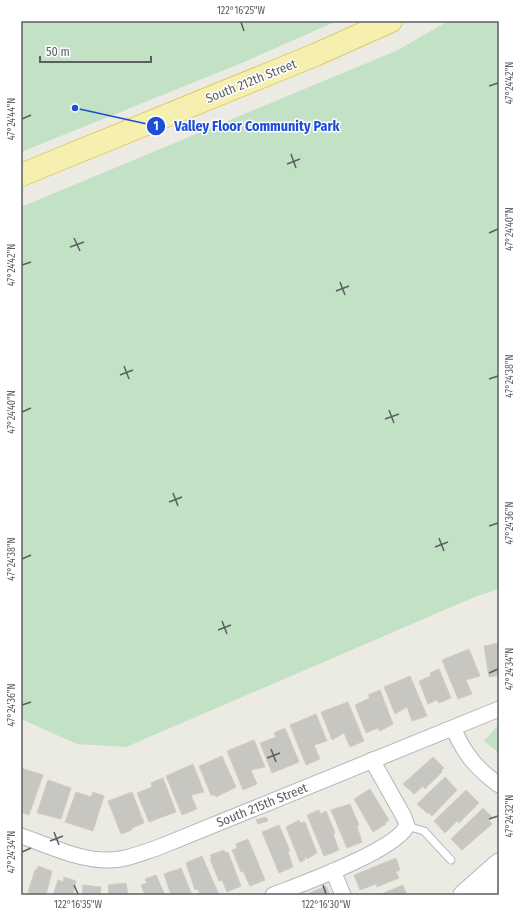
<svg xmlns="http://www.w3.org/2000/svg" width="520" height="916" viewBox="0 0 520 916" font-family="'Fira Sans Condensed',sans-serif">
	<rect width="100%" height="100%" fill="#ecebe3"/>
	<!-- green -->
	<g fill="#c2e1c5">
		<polygon points="21,21 337,21 237,65 21,152"/>
		<polygon points="448,21 499,21 499,589 477,596 126,747 77,744 21,719 21,207 396,51"/>
		<polygon points="499,724 499,753 484,741"/>
	</g>
	<!-- building -->
	<g fill="#c7c6c0" stroke="#d0cdc2">
		<polygon points="499,643 499,675 489,677 484,646"/>
		<polygon points="469,649 480,676 466,680 472,694 458,699 442,660"/>
		<polygon points="439,669 451,698 439,703 437,700 428,704 419,681 431,676 430,673"/>
		<polygon points="410,676 427,716 412,721 407,707 395,714 384,687"/>
		<polygon points="380,690 393,724 380,731 378,728 366,733 355,705 370,698 368,695"/>
		<polygon points="348,702 364,741 350,747 344,733 332,740 321,712"/>
		<polygon points="316,714 327,741 314,745 320,759 306,765 290,725"/>
		<polygon points="285,728 299,762 272,773 260,743 276,737 274,733"/>
		<polygon points="254,740 265,767 251,770 257,784 243,790 227,751"/>
		<polygon points="222,756 236,787 216,797 215,795 211,795 199,766"/>
		<polygon points="433,757 444,768 441,771 442,772 425,789 423,786 414,794 403,784"/>
		<polygon points="193,764 204,792 191,795 197,809 182,815 166,776"/>
		<polygon points="21,768 43,775 29,815 21,812"/>
		<polygon points="445,777 457,790 432,816 429,813 428,814 417,804"/>
		<polygon points="163,778 176,812 149,822 137,793 152,787 151,783"/>
		<polygon points="48,780 71,788 61,819 37,813"/>
		<polygon points="370,789 389,820 385,823 386,824 373,832 354,799"/>
		<polygon points="466,790 479,803 459,823 457,821 445,833 434,821"/>
		<polygon points="76,792 91,797 93,792 104,796 93,831 65,822"/>
		<polygon points="132,792 144,823 132,828 132,830 121,834 108,801"/>
		<polygon points="350,804 359,825 357,826 362,842 347,848 331,810"/>
		<polygon points="483,808 492,817 489,820 492,824 462,850 451,839"/>
		<polygon points="319,810 320,814 326,811 335,833 333,834 339,850 324,856 307,815"/>
		<polygon points="266,817 268,821 258,824 256,820"/>
		<polygon points="299,820 300,823 305,822 317,853 307,859 306,857 304,858 305,860 300,862 286,827"/>
		<polygon points="279,825 290,851 288,852 293,867 279,873 262,832"/>
		<polygon points="248,839 265,880 250,886 243,871 241,872 232,850 237,848 236,844"/>
		<polygon points="224,850 226,853 228,852 241,886 227,892 222,880 219,881 210,859 212,859 210,855"/>
		<polygon points="202,856 219,895 200,895 198,889 195,890 186,863"/>
		<polygon points="396,858 400,870 396,872 399,878 377,887 376,884 360,890 354,875"/>
		<polygon points="38,866 52,871 46,895 30,895 31,893 28,892 35,870 37,870"/>
		<polygon points="181,868 192,895 171,895 164,874"/>
		<polygon points="156,875 165,895 145,895 141,885 147,883 145,879"/>
		<polygon points="64,877 76,881 73,895 53,895 58,880 63,882"/>
		<polygon points="126,883 128,895 109,895 108,885"/>
		<polygon points="83,885 101,887 100,895 82,895"/>
		<polygon points="403,885 407,895 379,895"/>
		<polygon points="326,886 330,895 305,895"/>
	</g>
	<g fill="none" stroke-linecap="round" stroke-linejoin="round">
		<defs>
			<polyline id="lane" points="407,826 424,831 451,860"/>
			<g id="street">
				<path d="M453,728C465,755 476,768 499,785"/>
				<path d="M21,836C48,845 78,860 106,860C123,861 141,853 157,848L499,709"/>
				<polyline points="333,871 343,895"/>
				<path d="M273,895C302,884 394,851 407,826L404,817L372,760"/>
			</g>
			<g id="secondary">
				<polyline points="464,895 499,864"/>
				<polyline points="488,895 499,884"/>
			</g>
			<polyline id="primary" points="21,175 315,55 391,21"/>
		</defs>
		<!-- lane casing -->
		<use href="#lane" stroke="#b3b5b9" stroke-width="9"/>
		<!-- street casing -->
		<use href="#street" stroke="#b3b5b9" stroke-width="17"/>
		<!-- secondary casing -->
		<use href="#secondary" stroke="#b5b6bc" stroke-width="23"/>
		<!-- primary casing -->
		<use href="#primary" stroke="#e0ca68" stroke-width="24"/>
		<!-- lane -->
		<use href="#lane" stroke="#fff" stroke-width="7"/>
		<!-- street -->
		<use href="#street" stroke="#fff" stroke-width="15"/>
		<!-- secondary -->
		<use href="#secondary" stroke="#fff" stroke-width="21"/>
		<!-- primary -->
		<use href="#primary" stroke="#f5f0af" stroke-width="22"/>
	</g>
	<!-- ticks -->
	<path fill="none" stroke="#5b5e62" stroke-width="1.5" d="M241,22L244,31M489,86L498,83M22,119L31,115M291,154L296,168M287,164L300,159M489,233L498,229M74,238L80,251M70,247L84,242M22,265L31,262M340,282L345,295M336,291L349,286M124,366L129,379M120,375L133,370M489,379L498,376M389,410L394,423M22,412L31,408M385,419L399,414M173,493L178,506M169,502L182,497M489,526L498,523M439,538L444,551M435,547L448,542M22,559L31,555M222,621L227,634M218,630L231,625M489,673L498,669M22,705L31,702M271,749L276,762M267,758L280,753M489,819L498,816M54,832L59,845M50,841L63,836M22,852L31,848M74,885L78,894M323,885L326,894"/>
	<g text-anchor="middle" dominant-baseline="central" stroke-width="3" stroke-linejoin="round" paint-order="stroke">
		<!-- street labels -->
		<g font-size="13" fill="#5b5e62" stroke="#fff">
			<text transform="translate(251 81) rotate(-22)">South 212th Street</text>
			<text transform="translate(262 805) rotate(-22)">South 215th Street</text>
		</g>
	</g>
	<!-- callouts -->
	<path fill="none" stroke="#1d4ed8" stroke-width="1.5" d="M75 108L156 126"/>
	<g fill="#1d4ed8" stroke="#fff" stroke-width="1.5">
		<circle cx="75" cy="108" r="4"/>
		<circle cx="156" cy="126" r="10"/>
	</g>
	<g font-size="12" text-anchor="middle" font-weight="bold" fill="#fff">
		<text x="156" y="130">1</text>
	</g>
	<g font-size="14" text-anchor="middle" font-weight="bold" fill="#1d4ed8" stroke="#fff" stroke-width="3" stroke-linejoin="round" paint-order="stroke">
		<text x="257" y="131">Valley Floor Community Park</text>
	</g>
	<!-- border -->
	<rect width="520" height="916" fill="none" stroke="#ffffff" stroke-width="44"/>
	<!-- scale -->
	<path d="M40 56v6h111v-6" fill="none" stroke="#5b5e62" stroke-width="2"/>
	<text x="46" y="56" font-size="12" fill="#5b5e62" stroke="#ffffff" stroke-width="3" paint-order="stroke">50 m</text>
	<rect x="22" y="22" width="476" height="872" fill="none" stroke="#5b5e62" stroke-width="1.5"/>
	<g font-size="10" text-anchor="middle" fill="#5b5e62">
		<text x="241" y="14">122°16'25"W</text>
		<text transform="translate(509 83) rotate(-90)" y="4">47°24'42"N</text>
		<text transform="translate(11 119) rotate(-90)" y="4">47°24'44"N</text>
		<text transform="translate(509 229) rotate(-90)" y="4">47°24'40"N</text>
		<text transform="translate(11 265) rotate(-90)" y="4">47°24'42"N</text>
		<text transform="translate(509 376) rotate(-90)" y="4">47°24'38"N</text>
		<text transform="translate(11 412) rotate(-90)" y="4">47°24'40"N</text>
		<text transform="translate(509 523) rotate(-90)" y="4">47°24'36"N</text>
		<text transform="translate(11 559) rotate(-90)" y="4">47°24'38"N</text>
		<text transform="translate(509 669) rotate(-90)" y="4">47°24'34"N</text>
		<text transform="translate(11 705) rotate(-90)" y="4">47°24'36"N</text>
		<text transform="translate(509 816) rotate(-90)" y="4">47°24'32"N</text>
		<text transform="translate(11 852) rotate(-90)" y="4">47°24'34"N</text>
		<text x="78" y="908">122°16'35"W</text>
		<text x="326" y="908">122°16'30"W</text>
	</g>
</svg>
